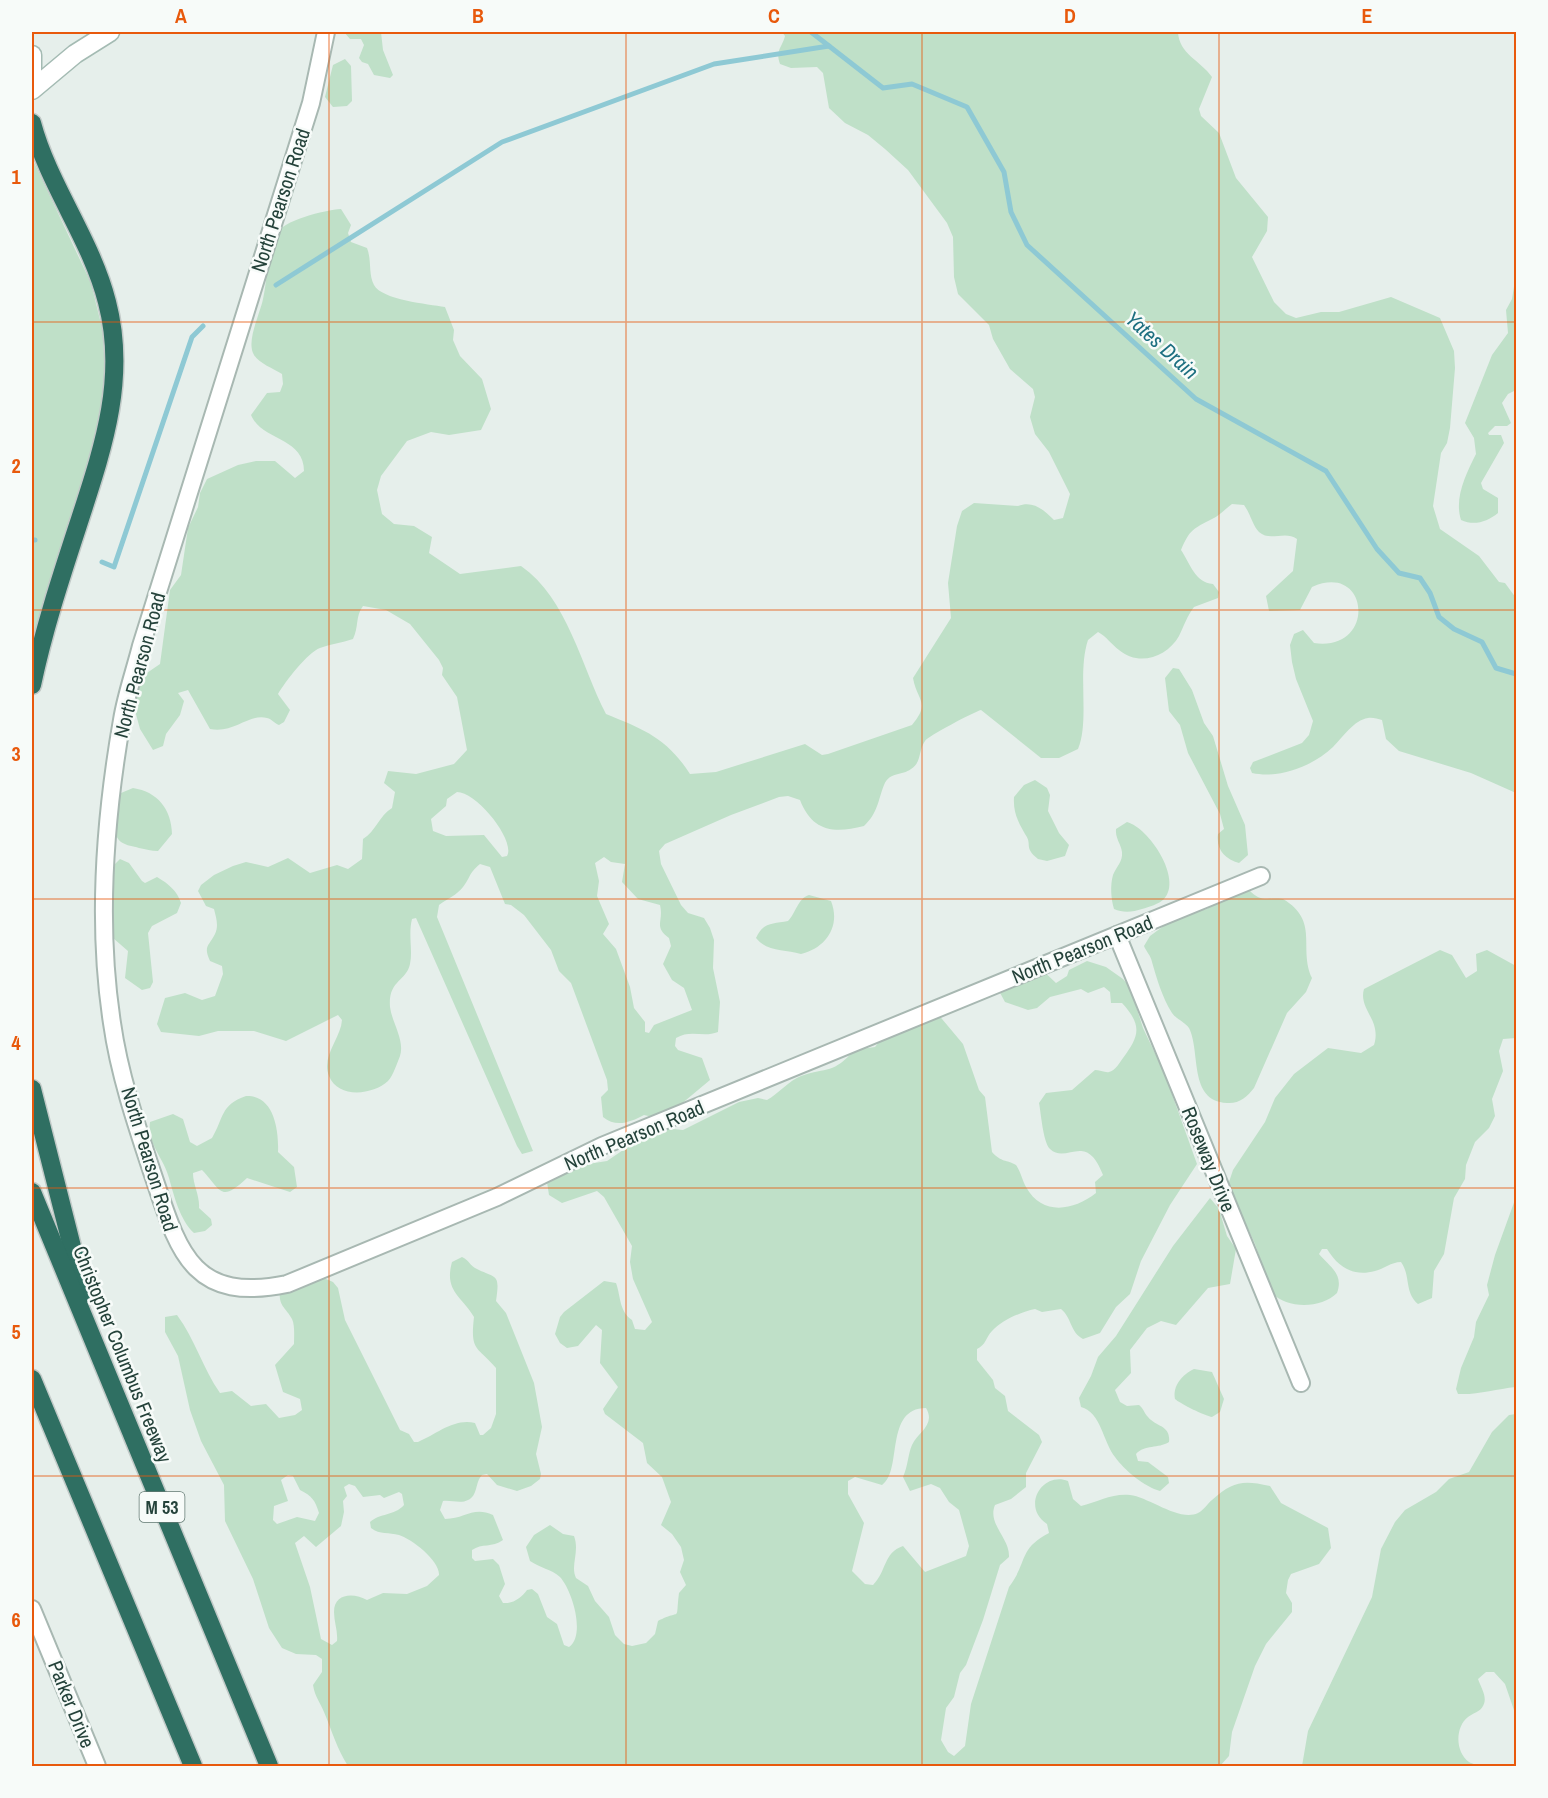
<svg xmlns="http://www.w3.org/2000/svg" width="1548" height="1798" viewBox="0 0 1548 1798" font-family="'Archivo Narrow',sans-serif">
	<rect width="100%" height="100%" fill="#e6efeb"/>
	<!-- green -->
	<g fill="#bfe0c8" fill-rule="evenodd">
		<polygon points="344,32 381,32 383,50 393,75 390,78 374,75 368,64 362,62 359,58 364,45 361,39 350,39"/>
		<path d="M782,32H1178C1179,54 1200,60 1212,77L1199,109L1201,116L1219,133L1236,178L1268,217L1267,231L1252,257L1274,302L1286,314L1296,318L1321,312H1339L1391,297L1440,318L1454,351L1455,368L1450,428L1447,443L1441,453L1433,506L1440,529L1479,556L1499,582L1505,583L1516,598V793L1471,773L1399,751L1386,739L1382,720C1378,719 1372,717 1368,718C1354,720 1343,737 1333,747C1313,766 1280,779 1252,773L1250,768L1253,762L1302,743L1309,735L1313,721L1296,679L1292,662L1290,645L1294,634L1303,630L1314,643C1377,652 1370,561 1312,587L1300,610L1269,611L1266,596L1293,571L1297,539C1285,530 1270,542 1259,532C1253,526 1250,513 1244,505L1232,504C1225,509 1219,516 1212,519C1193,529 1190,529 1181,550C1190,563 1195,583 1213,584L1219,592L1218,598L1194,607C1187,616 1184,626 1179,636C1167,657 1139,667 1119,650C1111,644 1107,637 1098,632L1088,640C1077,673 1090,720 1078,749L1059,758H1041L981,710C974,712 928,736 925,741C918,751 922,762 911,769C902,776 890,771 884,785C878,800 878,813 864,826C833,834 812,831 800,800L788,796L779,797L731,815L665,844L659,851L661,864L681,905L688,913L704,918L710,928L714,940L713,968L720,1002L718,1032C703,1038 691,1029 676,1038L675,1046L678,1050L702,1058L710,1080L668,1115L657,1118L644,1115C631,1122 616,1128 603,1117L601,1097L608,1090L607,1080L571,983L559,971L551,950L524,915L511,905L505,904L490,867L480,864C468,874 471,877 463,887C457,895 447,899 439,905L437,917L533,1151L522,1154L517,1146L416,918L412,919C408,935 413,950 410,964C406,982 388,980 390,1007C392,1023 405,1040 400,1056C397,1063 393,1076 388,1081C373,1095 338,1099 329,1076C321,1056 341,1038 342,1020L338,1015L286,1041L254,1031H218L199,1036L161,1032L157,1024L165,998L185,993L202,1000L215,996L223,974L222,966L210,961C203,946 209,946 215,934C219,926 216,917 214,909L206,906L198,891L201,885L214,875L233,866L246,862L268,867L288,858L310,873L337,865L348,869L362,859L363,839C376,831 379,816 392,808L395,792L384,783L388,771L416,774L454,764L467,750L457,697L442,675L443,668L439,660L410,624L386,610L363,606C355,617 359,627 353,639C342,643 330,644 320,648C308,652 285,682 278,694L290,710L284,722L279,725C274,723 272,719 267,718C249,713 234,734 210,729L188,690L178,693L184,701L180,715L166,734L163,746L153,750L140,729L130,692L141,677L160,664L170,590L181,575L188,528L198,507L200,493L207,479L238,465L256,461H275L295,478L304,471C304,437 262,441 251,415L267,393L280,392L283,384L282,374C273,368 257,363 253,353C247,339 260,314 263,299C267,283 268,248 274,236C282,220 325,210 341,209L351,225L348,233L351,242L367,248C372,261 368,273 374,285C382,300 428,304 445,307L454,330L453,340L460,356L482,379L491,409L481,430L449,435L431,432L407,441L381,476L377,490L382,514L394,524L414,526L432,537L429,553L460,574L521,566C568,599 581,666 606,714C643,729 667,738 690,774L716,772L805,744L822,755L828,754L912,725C931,702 917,701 913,678L951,618L948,583L957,526L962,511L974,503L1018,506C1033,500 1044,510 1054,520L1063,518L1070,494L1049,452L1035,434L1030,417L1035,397L1033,389L1010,369L993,339L989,325L958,294L954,277L953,237L947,223L908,170L885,149L868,135L845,123L829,108L823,73L817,67L791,68L780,64C775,50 782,48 785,36ZM457,792C477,792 516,841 507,856L502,857L484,835L446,836L433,831L431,819L446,806L447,799ZM604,857L611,862L625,864L622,882L638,899L660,905C664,922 653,926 669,938L671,946L663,964L672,980L684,988L692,1010L654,1025L649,1033L645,1032V1022L634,1008L630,987L616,949L603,934L609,924L597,896L599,881L595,863Z"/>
		<polygon points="345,59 351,66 352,101 347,106 333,107 325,97 333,65"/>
		<polygon points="32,158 91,283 103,332 105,378 98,429 32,647"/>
		<path d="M1516,274V390L1508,394L1502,403L1511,423L1507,426H1495L1488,433L1489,435H1501L1504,443L1481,483L1483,489L1498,498V513C1487,522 1474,526 1461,520C1454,498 1466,474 1476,454L1474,438L1465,423L1492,355L1508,333L1506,310L1512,299Z"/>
		<path d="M1173,668L1179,669L1192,690L1204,723L1213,736L1228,786L1245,825L1248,855L1239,863C1225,859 1216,850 1218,834L1224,829L1220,814L1188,753L1180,725L1169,711L1165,678Z"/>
		<path d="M1035,780L1047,788L1050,795L1048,811L1059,833L1069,845L1065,856L1047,861L1038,859C1023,847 1033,845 1025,834C1018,822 1013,812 1014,797L1024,785Z"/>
		<path d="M133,788C158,792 171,809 172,834L158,851C151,851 146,849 139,848C133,846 127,846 121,842C109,832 114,805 121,793Z"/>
		<path d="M1127,822C1149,828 1183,879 1164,899C1159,904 1149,907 1142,909C1133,912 1123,913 1114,909C1111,899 1110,885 1113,875C1116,867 1123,862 1122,852C1121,844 1115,838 1116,829Z"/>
		<path d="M120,859L129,863L142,881L145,883L157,877C169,884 177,891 181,903L177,913L152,926L148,933L153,982L150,988L142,990L125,978L128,951L113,938L109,929L114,891L112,867Z"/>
		<path d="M1249,890C1261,903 1267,897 1283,899C1320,921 1298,948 1312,978L1306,992L1287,1013L1254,1088C1247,1097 1239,1104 1227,1103C1188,1101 1201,1052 1189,1028C1185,1022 1176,1019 1172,1013C1162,997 1157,979 1152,962C1151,956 1146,951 1144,946L1150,936L1176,917L1207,909L1230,892Z"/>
		<path d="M809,895L831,901C841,926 826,948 801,954C785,949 767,952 756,938C763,922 773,924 788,921C796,913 798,898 809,895Z"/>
		<path d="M1440,950L1452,955L1466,978L1477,971L1476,954L1487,950L1516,966V1038L1503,1039L1499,1051L1503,1071L1492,1099L1495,1116L1489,1128L1475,1142L1466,1165L1465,1179L1454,1198L1444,1254L1434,1271L1432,1298L1418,1304C1404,1292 1411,1276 1401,1262C1391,1262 1384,1269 1375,1271C1353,1277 1338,1267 1327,1249H1322L1319,1254C1330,1267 1344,1274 1337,1293C1321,1309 1287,1309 1272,1293L1255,1244L1228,1185L1233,1170L1265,1122L1275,1098L1294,1074L1328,1048L1361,1053L1374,1045C1382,1020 1358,1009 1364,989Z"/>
		<path d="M1087,961L1106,967L1123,979L1130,987L1143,1028L1164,1072L1197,1164L1170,1205L1141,1261L1130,1294L1116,1307L1100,1333L1083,1339C1070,1332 1072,1318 1061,1309L1042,1312L1035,1309C1021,1312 1002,1320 992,1331C986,1337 986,1345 977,1349V1360L993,1380L995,1388L1005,1396L1008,1411L1039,1435L1042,1442L1026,1473V1487L1011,1499L995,1505C987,1524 1010,1538 1009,1557L1000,1565L983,1620L966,1665L960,1673L954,1697L946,1708L941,1740L948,1752L954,1756L965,1746L971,1704L1009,1587C1028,1562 1018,1549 1049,1533L1047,1524C1021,1507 1042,1471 1068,1481L1073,1499L1081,1506C1097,1502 1113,1493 1130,1495C1149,1497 1179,1522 1198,1513C1203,1511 1208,1503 1212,1500C1233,1481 1243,1480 1270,1486L1281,1503L1328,1528L1331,1548L1319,1564L1291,1574L1288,1580L1286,1593L1292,1603V1612L1266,1644L1255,1666L1232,1732L1229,1756L1220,1766H348C337,1749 332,1731 324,1712C320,1702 315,1697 313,1685L322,1672V1659L316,1655L296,1654L282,1648L269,1628L253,1579L225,1521L224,1485L201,1441L190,1410L178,1356L165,1332V1317L177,1315C195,1339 203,1369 220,1393L232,1391L251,1406L266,1404L279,1418L295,1415L302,1410L300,1399L283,1392L275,1365L294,1344C294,1337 295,1325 292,1319C285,1306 278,1307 280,1288L310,1272L333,1282L338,1288L345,1320L400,1430L409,1434L414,1442H418C437,1434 454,1418 475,1423L480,1435H483L491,1428L496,1414V1368C477,1346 470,1352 474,1317C461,1295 444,1291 452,1262L462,1257C469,1260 470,1266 477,1269C497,1279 500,1273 496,1301L506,1313L534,1383L542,1427L536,1454L541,1474L540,1479L531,1486L517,1491L497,1485L487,1474L482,1475C475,1482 478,1496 468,1500C461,1504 451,1500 443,1501L440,1510L445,1519C465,1519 473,1506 493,1515L503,1540C492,1548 482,1543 472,1550V1558L475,1561L493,1559L499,1565L505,1584L499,1596L503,1603C513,1604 521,1598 527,1590L532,1589L538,1594L547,1617L557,1624L564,1645L569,1647C586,1635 572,1590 560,1577C551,1569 540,1568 530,1561L526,1547L534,1535L550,1525L563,1534L574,1536C580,1552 570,1565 576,1578L588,1586L595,1601L609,1617L615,1635L624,1644L632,1646L646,1643L655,1634L658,1621C683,1608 675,1624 679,1593L686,1585L680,1572L684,1560L681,1547L672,1534L661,1525L671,1502L662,1477L647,1463L643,1443L605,1414L603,1409L618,1387L600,1363L602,1330L596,1325L578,1346L567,1348L560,1343L555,1334L560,1317L564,1312L604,1281L616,1283C621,1297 619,1311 632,1320L635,1329L645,1330L652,1322L633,1279L630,1262L632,1246L604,1197L597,1191L562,1203L549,1195L547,1182L569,1167L607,1161L635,1142L638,1133L663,1128L683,1130L739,1102L758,1098L767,1100C778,1094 790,1080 801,1076C827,1067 834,1074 854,1050L875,1047L901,1015L917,1008L937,1013L963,1044L979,1090L985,1097L992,1152C1002,1163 1006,1159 1016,1165C1021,1172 1022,1180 1026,1187C1042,1216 1073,1211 1096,1193L1095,1182L1103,1175C1086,1130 1067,1165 1050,1149C1043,1142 1041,1113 1039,1103L1046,1093L1072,1090L1095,1070C1099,1070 1106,1073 1109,1072C1115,1071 1120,1062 1123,1058C1139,1036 1143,1026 1122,1003H1111L1110,992L1104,987L1088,993L1081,989L1050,997L1037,1008L1028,1010L1005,1002L998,989L1038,966L1056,983L1067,976L1069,970ZM926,1408C936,1425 918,1432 912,1445C908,1454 908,1466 903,1477L910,1491L931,1484L940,1488L949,1502L959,1510L969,1546L966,1556L925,1572L903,1546C883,1553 887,1571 873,1585L865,1584L852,1571L864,1523L848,1494V1481L855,1477L882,1485C903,1471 884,1408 926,1408ZM288,1475L293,1476L300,1490C312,1496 315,1500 319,1513L315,1521L297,1517L277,1524L273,1520L274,1506L288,1501L281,1480ZM349,1484L355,1486L363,1497L380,1495L384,1498L399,1492L402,1494L404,1505C394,1516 380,1513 370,1522L371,1528C380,1535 389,1532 399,1535C412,1539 440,1561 439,1575L427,1586L407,1594L383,1593L367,1600C355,1593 334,1592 334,1612C334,1622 338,1631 337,1641L332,1645L321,1639L310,1587L295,1543L304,1536L316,1547L341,1526L344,1512L343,1501L347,1496L344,1487Z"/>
		<path d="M246,1096C274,1095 279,1130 278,1152L294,1167L297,1187L290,1192L247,1178C220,1203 222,1191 202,1170L193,1173C193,1185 200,1196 199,1208L211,1219L212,1225L205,1231L194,1233C180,1220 174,1196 169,1178C164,1158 147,1144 150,1122L173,1114L183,1119L190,1142L197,1146L212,1138C224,1118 220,1105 246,1096Z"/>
		<path d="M1516,1197V1387C1496,1389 1478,1395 1458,1394L1456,1389L1461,1368L1474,1337L1476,1322L1489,1295L1487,1285L1495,1255Z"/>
		<path d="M1210,1198L1219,1209L1227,1236L1236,1249L1230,1284L1208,1288L1176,1325L1161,1321L1147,1328L1130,1350L1131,1373L1115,1390L1120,1402L1127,1406L1139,1405C1144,1409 1144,1413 1148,1417C1156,1427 1171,1425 1169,1442C1158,1449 1145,1444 1136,1454L1138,1461L1148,1462L1168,1477L1169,1483L1160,1491C1145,1487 1124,1470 1115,1457C1103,1442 1101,1412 1081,1407L1079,1398L1091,1376L1098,1357L1116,1336L1173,1246Z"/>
		<path d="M1194,1369L1212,1372L1224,1399L1220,1412L1212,1417C1205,1416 1179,1403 1175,1399C1172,1386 1183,1374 1194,1369Z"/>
		<path d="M1516,1414V1716L1505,1684L1494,1672H1486L1478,1679C1481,1688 1488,1697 1483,1706C1480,1712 1473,1713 1468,1717C1455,1727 1455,1752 1469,1762C1472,1764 1479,1765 1482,1766H1302L1308,1731L1372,1597L1381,1549L1395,1522L1405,1510L1436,1492L1449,1479L1469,1472L1492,1432L1509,1415Z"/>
	</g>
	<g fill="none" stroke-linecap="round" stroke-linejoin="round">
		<!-- stream -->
		<g stroke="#8ec9d4" stroke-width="5">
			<polyline points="811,32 883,88 912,84 967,107 1004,172 1011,212 1027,245 1196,399 1326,471 1377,549 1399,573 1420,578 1430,593 1439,617 1454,629 1482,642 1496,668 1516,674"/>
			<polyline points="276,285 502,142 714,64 829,46"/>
			<polyline points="32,540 35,540"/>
			<polyline points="102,562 114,567 192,337 203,326"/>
		</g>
		<defs>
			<g id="minor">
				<path d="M326,32L311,103L141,646C135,670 126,695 122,720C105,817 97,926 112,1023C119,1073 136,1124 152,1172C178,1249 190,1304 287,1284L497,1197L602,1146L1261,876"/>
				<polyline points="1117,935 1301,1383"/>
				<polyline points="32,1609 97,1766"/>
			</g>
			<g id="secondary">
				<polyline points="32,55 32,79"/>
				<polyline points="32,90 75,54 110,32"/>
			</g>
			<g id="motorway">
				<path d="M32,123C49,186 91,239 107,302C127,378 103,448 80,519C62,574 44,628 32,685"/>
				<polyline points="32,1089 84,1294"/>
				<polyline points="32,1192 269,1766"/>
				<polyline points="32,1379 193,1766"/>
			</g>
		</defs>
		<!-- minor casing -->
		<use href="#minor" stroke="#a8b8b2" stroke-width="20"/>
		<!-- secondary casing -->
		<use href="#secondary" stroke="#a4bbb3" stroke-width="21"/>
		<!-- motorway casing -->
		<use href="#motorway" stroke="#c2cac8" stroke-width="21"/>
		<!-- minor -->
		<use href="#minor" stroke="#fff" stroke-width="16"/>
		<!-- secondary -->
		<use href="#secondary" stroke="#fff" stroke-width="18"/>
		<!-- motorway -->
		<use href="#motorway" stroke="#2f6f62" stroke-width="18"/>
	</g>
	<!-- grid -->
	<path fill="none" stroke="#e8590c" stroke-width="1.5" stroke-opacity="0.55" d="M329,32V1766M626,32V1766M922,32V1766M1219,32V1766M32,322H1516M32,610H1516M32,899H1516M32,1188H1516M32,1476H1516"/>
	<g text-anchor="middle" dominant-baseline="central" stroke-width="5" stroke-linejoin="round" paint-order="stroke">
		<!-- shield labels -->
		<rect fill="#f7fbf9" stroke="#637a73" stroke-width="1.5" x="139.5" y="1492" width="45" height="30" rx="4.5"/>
		<g font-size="18" font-weight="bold" fill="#24423a">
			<text x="162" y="1507">M 53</text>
		</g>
		<!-- street labels -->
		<g font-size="20" fill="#24423a" stroke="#f7fbf9">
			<text transform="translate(280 200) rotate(-72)">North Pearson Road</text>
			<text transform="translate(139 665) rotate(-75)">North Pearson Road</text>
			<text transform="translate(1082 949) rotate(-22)">North Pearson Road</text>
			<text transform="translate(634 1135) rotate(-23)">North Pearson Road</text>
			<text transform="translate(150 1159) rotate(73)">North Pearson Road</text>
			<text transform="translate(1209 1159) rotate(68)">Roseway Drive</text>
			<text transform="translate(123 1354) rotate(68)">Christopher Columbus Freeway</text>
			<text transform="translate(72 1704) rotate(68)">Parker Drive</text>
		</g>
		<!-- water labels -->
		<g font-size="21" font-style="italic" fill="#1c6f80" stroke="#f7fbf9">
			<text transform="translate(1162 345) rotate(42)">Yates Drain</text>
		</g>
	</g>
	<!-- border -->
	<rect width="1548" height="1798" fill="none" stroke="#f7fbf9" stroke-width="66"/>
	<rect x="33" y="33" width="1482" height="1732" fill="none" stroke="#e8590c" stroke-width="2"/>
	<g font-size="20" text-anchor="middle" font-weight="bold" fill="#e8590c">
		<text x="181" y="23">A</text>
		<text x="478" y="23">B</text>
		<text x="774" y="23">C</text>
		<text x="1070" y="23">D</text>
		<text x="1367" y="23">E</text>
		<text x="16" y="184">1</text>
		<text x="16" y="473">2</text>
		<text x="16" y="761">3</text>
		<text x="16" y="1050">4</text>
		<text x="16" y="1339">5</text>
		<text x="16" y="1627">6</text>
	</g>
</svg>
